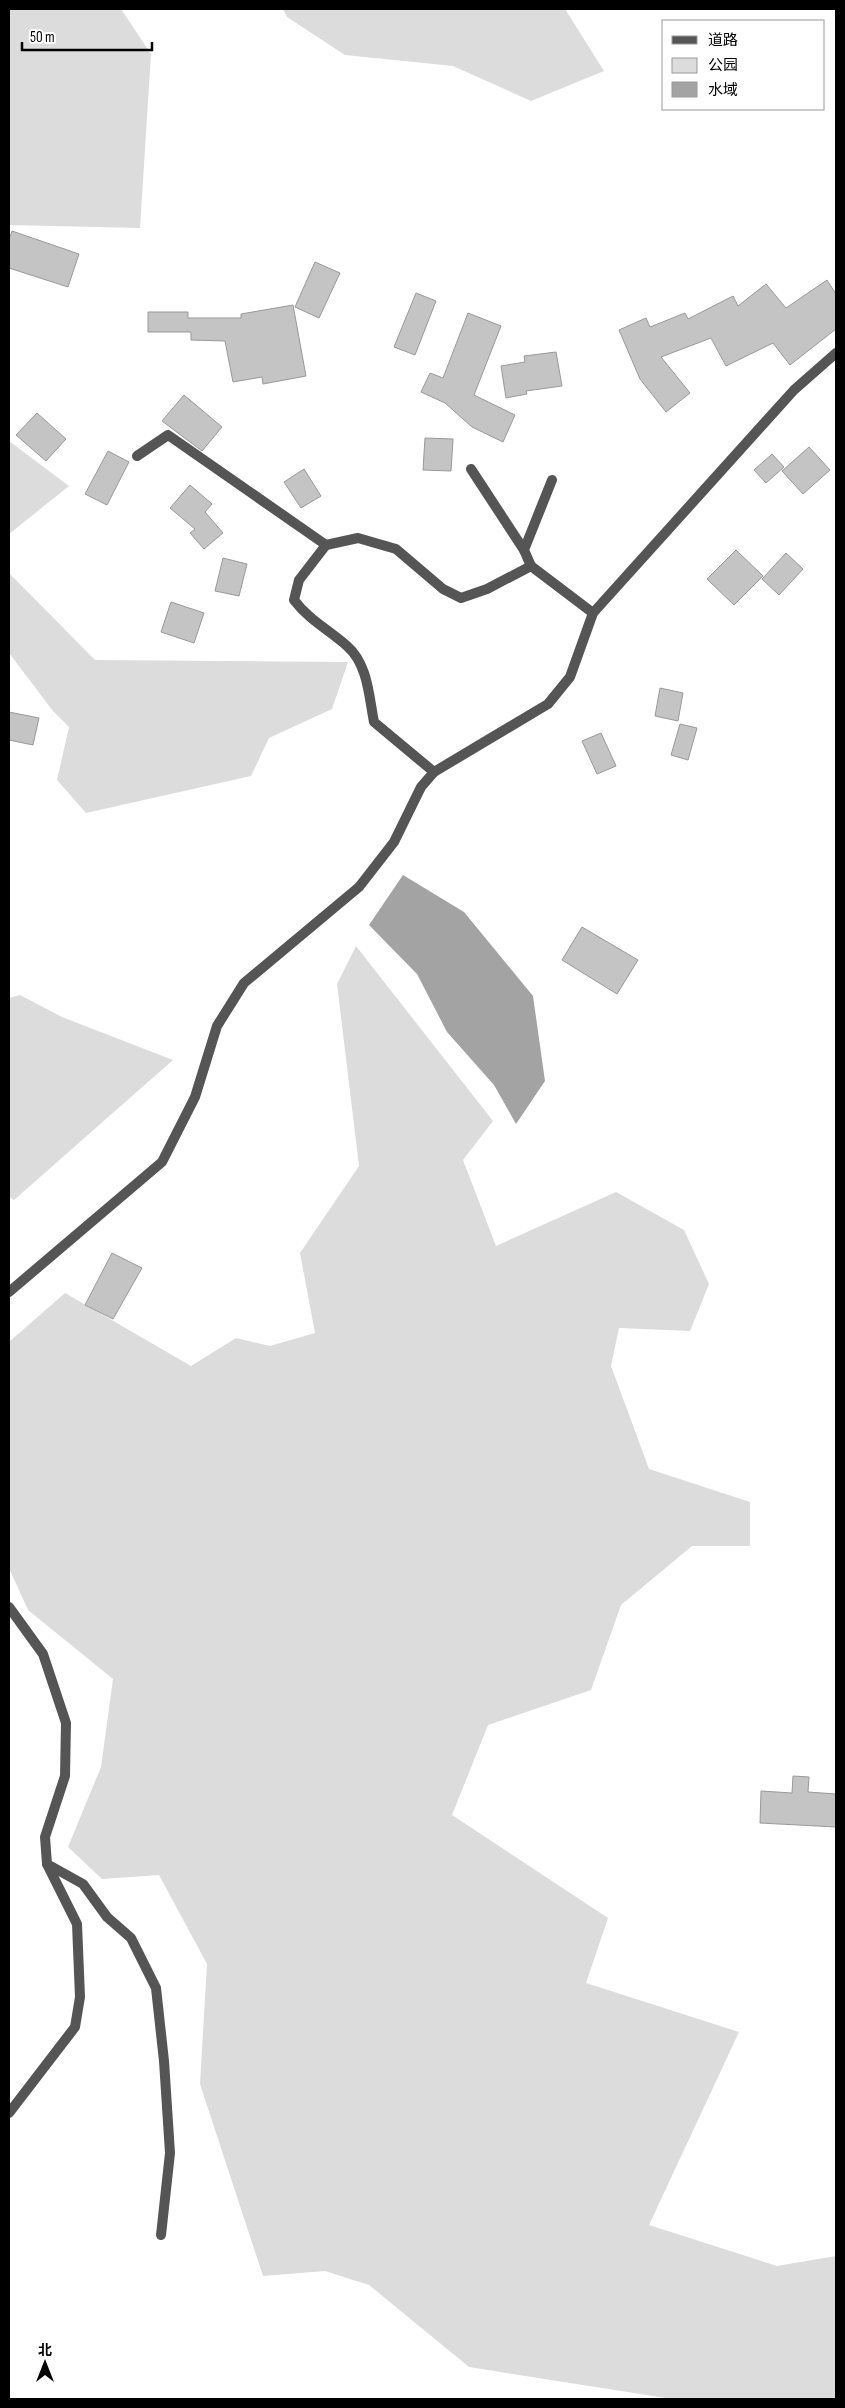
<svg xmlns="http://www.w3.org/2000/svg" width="845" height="2408" viewBox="0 0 845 2408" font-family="'Sofia Sans Condensed','Noto Sans SC',sans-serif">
	<rect width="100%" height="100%" fill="#fff"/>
	<!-- green -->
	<g fill="#dcdcdc">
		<polygon points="9,9 121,9 151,54 140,228 9,225"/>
		<polygon points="283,9 565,9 604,71 531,101 453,66 345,55 287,17"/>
		<polygon points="9,441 69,486 9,534"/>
		<polygon points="9,573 95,660 348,662 332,709 269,738 251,776 86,813 57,780 69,727 53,711 9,653"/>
		<polygon points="356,946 493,1121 463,1160 496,1246 616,1192 684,1230 709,1284 690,1331 619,1328 611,1366 649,1469 750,1502 750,1546 692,1546 621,1605 591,1690 488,1725 452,1815 608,1918 586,1983 739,2032 649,2225 777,2266 836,2256 836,2399 672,2399 469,2367 369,2285 325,2271 263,2276 200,2084 207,1964 159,1875 102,1879 68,1847 101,1767 113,1679 28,1610 9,1568 9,1342 65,1293 191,1366 236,1338 270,1346 315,1333 300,1253 359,1166 337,984"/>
		<polygon points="20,995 62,1017 173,1060 14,1200 9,1197 9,998"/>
	</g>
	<!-- water -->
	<polygon fill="#a3a3a3" points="403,875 464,912 533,996 545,1081 516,1124 494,1085 447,1032 417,974 369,925"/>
	<!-- building -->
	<g fill="#c4c4c4" stroke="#999">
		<polygon points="12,231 79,254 68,287 9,268 9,240"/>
		<polygon points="315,262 340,273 319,318 295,307"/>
		<polygon points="827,280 836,294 836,329 790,365 773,343 726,366 711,338 661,357 690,393 666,412 640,379 619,330 646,318 650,327 685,313 688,319 733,296 738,306 766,284 786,308"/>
		<polygon points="416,293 436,301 415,355 394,347"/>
		<polygon points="293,305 306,376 263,384 262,377 233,382 225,341 191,340 191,332 148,332 148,312 188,312 188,318 241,318 241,314"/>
		<polygon points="468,313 501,326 474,395 515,415 503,442 472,427 445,403 421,392 430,373 443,378"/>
		<polygon points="556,352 562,386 526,391 527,394 506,398 501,366 525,362 524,356"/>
		<polygon points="184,395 222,427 202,451 162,421"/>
		<polygon points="37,413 66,439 46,461 16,435"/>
		<polygon points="425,438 453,439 451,471 423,470"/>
		<polygon points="809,447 830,470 803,494 782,471"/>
		<polygon points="108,451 129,462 107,505 85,494"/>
		<polygon points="772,454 784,467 766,483 754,470"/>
		<polygon points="304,469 321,496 301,508 284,482"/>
		<polygon points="190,485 212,504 205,512 223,533 204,549 190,533 195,529 170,508"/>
		<polygon points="736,550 763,576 734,605 707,579"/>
		<polygon points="786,553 803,569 779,595 762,579"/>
		<polygon points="223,558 247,564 239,596 215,591"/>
		<polygon points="171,602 204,613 194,643 161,632"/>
		<polygon points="660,688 683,693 678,721 655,716"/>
		<polygon points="9,712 39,718 33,745 9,740"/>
		<polygon points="680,724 697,728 688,760 671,755"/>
		<polygon points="601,733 616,766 597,774 582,741"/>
		<polygon points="582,927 638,960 617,994 562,960"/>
		<polygon points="112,1253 142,1268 113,1319 85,1305"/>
		<polygon points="793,1776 809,1777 808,1792 836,1794 836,1827 760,1823 761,1791 792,1793"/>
	</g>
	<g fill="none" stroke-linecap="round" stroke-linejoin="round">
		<!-- minor -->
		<g stroke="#555" stroke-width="10">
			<path d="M137,456L168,435L326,545L299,580L294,600C309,620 329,630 347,646C368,664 369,697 374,722L434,772"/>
			<polyline points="471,469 524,550"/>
			<polyline points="326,545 358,538 396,549 443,589 461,598 487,589 531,566 593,613"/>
			<polyline points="531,566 524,550 552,480"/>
			<polyline points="47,1864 83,1884 107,1917 131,1938 156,1988 164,2061 170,2153 161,2235"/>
		</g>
		<!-- tertiary -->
		<g stroke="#555" stroke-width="10">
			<polyline points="9,1292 162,1162 195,1097 217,1026 244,983 359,887 394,842 421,787 434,772 548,704 570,677 593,613 794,390 836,353"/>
			<polyline points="9,1607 43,1654 66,1723 65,1776 45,1837 47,1864 77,1924 80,1997 75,2027 9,2113"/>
		</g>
	</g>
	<!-- border -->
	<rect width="845" height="2408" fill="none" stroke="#000000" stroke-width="20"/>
	<!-- legend -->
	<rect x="662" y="20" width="162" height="90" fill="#ffffff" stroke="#999999"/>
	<rect x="672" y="36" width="25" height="8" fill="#555555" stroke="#999999"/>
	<text x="708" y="45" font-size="15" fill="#000000">道路</text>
	<rect x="672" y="58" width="25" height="15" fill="#dcdcdc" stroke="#999999"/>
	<text x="708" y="70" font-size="15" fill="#000000">公园</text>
	<rect x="672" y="82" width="25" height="15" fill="#a3a3a3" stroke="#999999"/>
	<text x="708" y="95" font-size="15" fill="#000000">水域</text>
	<!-- north arrow -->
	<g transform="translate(45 2363)" stroke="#ffffff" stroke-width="4" paint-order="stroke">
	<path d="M0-4L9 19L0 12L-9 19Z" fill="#000000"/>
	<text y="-8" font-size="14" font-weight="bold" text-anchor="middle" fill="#000000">北</text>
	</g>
	<!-- scale -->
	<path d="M22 42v8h130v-8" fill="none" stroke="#000000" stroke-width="2.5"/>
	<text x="30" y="42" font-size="15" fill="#000000" stroke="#ffffff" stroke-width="4" paint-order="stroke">50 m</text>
</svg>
